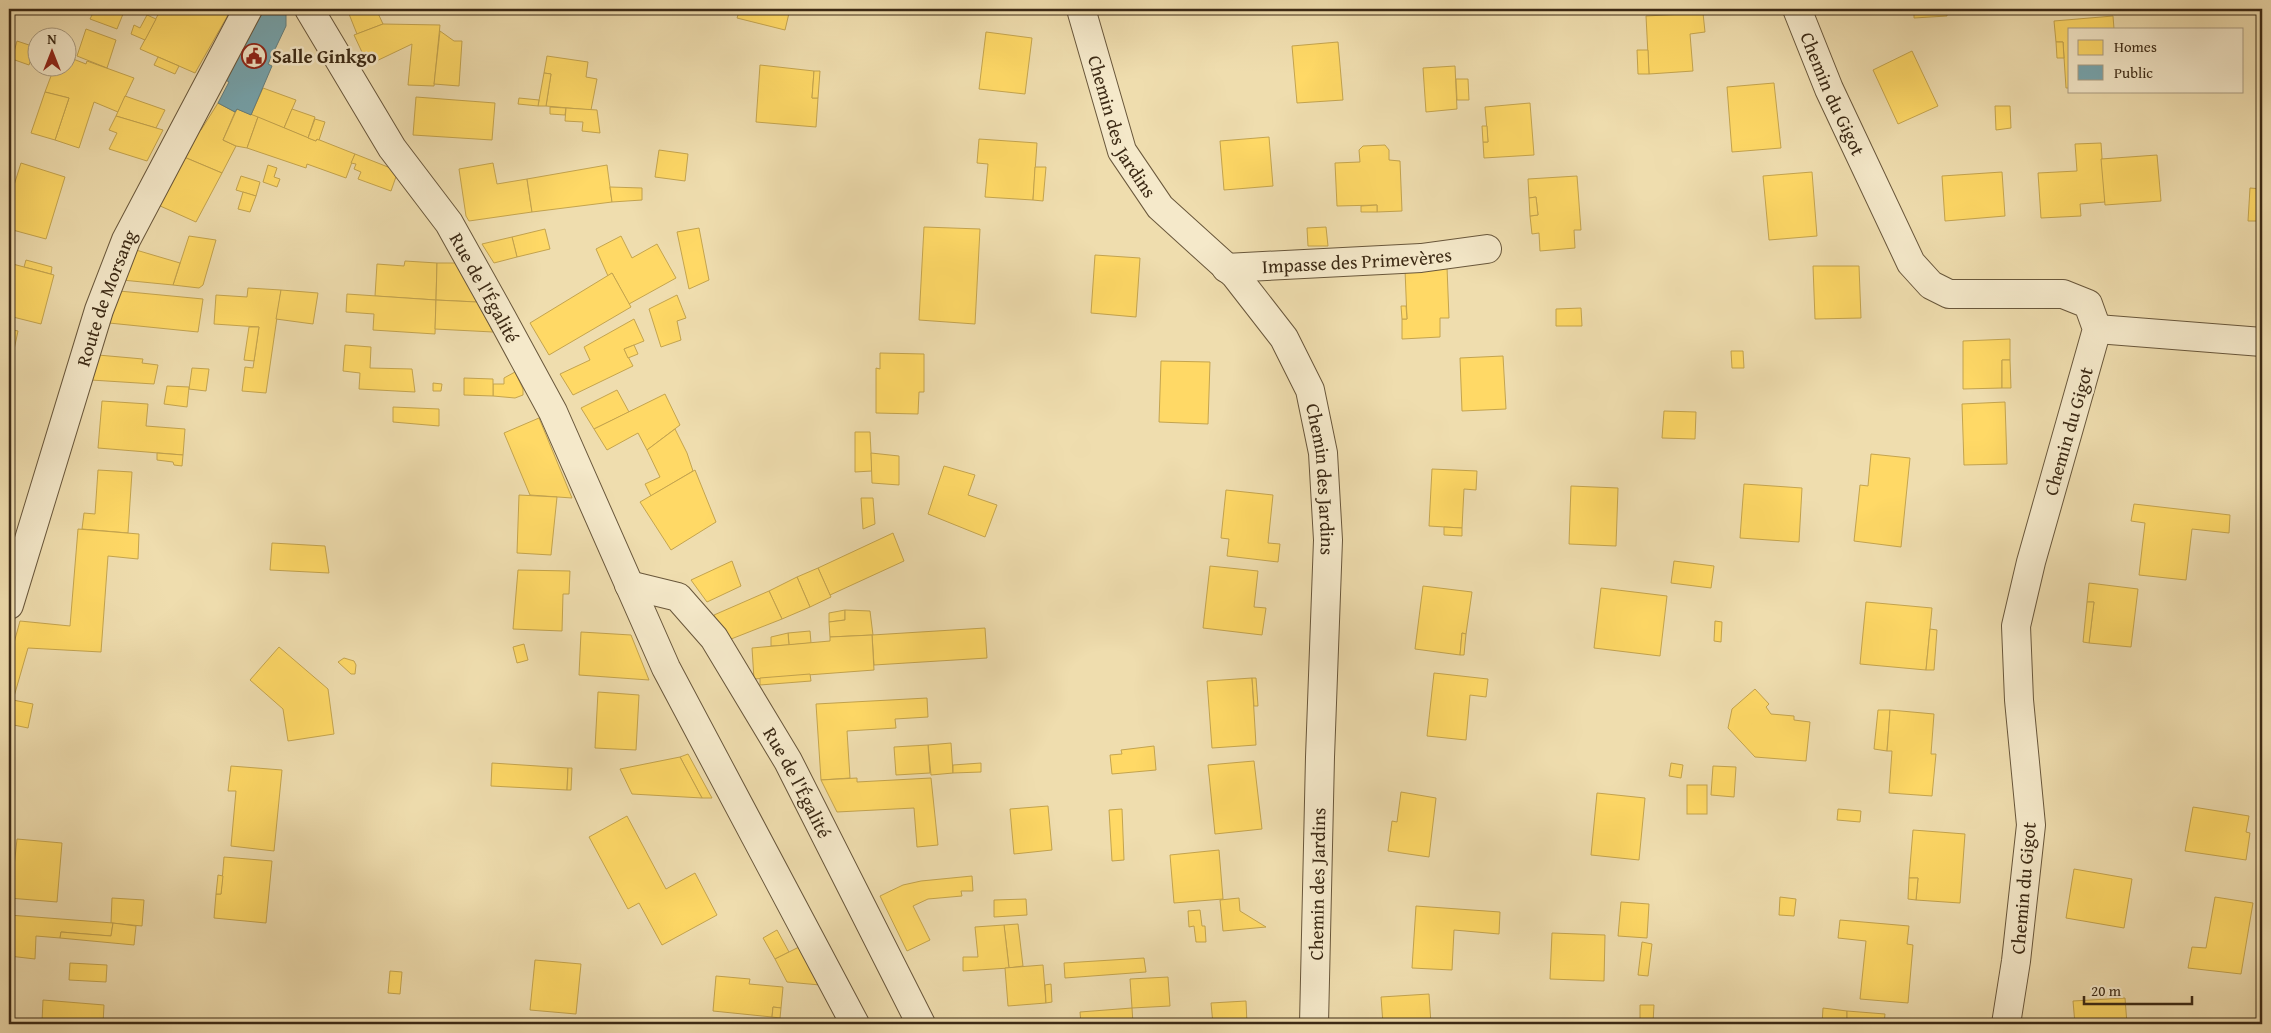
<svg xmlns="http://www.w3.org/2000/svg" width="2271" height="1033" viewBox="0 0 2271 1033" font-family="'Gentium Book Plus',serif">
	<rect width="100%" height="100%" fill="#efddae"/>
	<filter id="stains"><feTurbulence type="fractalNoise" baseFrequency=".004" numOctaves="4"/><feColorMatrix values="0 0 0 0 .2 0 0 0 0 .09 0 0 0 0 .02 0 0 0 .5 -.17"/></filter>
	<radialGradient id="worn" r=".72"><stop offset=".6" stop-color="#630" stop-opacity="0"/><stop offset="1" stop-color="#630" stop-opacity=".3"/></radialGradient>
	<!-- homes -->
	<g fill="#ffd966" stroke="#c4a44e">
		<polygon points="95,9 125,9 117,29 90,19"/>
		<polygon points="161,9 183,9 195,14 198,9 211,9 228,15 195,73 140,49"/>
		<polygon points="347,9 376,9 383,24 357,34"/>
		<polygon points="740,9 790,9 785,30 737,18"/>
		<polygon points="1240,9 1294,9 1294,10 1241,14"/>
		<polygon points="1914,9 1947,9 1947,16 1914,18"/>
		<polygon points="1703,13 1705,32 1690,34 1693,71 1649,74 1646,16"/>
		<polygon points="147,15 156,19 145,40 131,34 134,25 140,28"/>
		<polygon points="2113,16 2114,29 2070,29 2070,88 2066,88 2063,42 2056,42 2054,21"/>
		<polygon points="383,24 440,25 434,86 408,85 412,44 368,65 354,35"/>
		<polygon points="86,29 116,40 107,68 77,56"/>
		<polygon points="440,31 454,41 462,41 459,86 434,84"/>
		<polygon points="986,32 1032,38 1025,94 979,89"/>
		<polygon points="17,41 35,47 29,65 12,59"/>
		<polygon points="1338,42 1343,100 1297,103 1292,46"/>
		<polygon points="2056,42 2063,42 2064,58 2057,58"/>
		<polygon points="1637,50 1648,50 1649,74 1638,74"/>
		<polygon points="1912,51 1938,106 1898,124 1873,70"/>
		<polygon points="547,56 588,62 586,77 597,79 591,110 546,106 551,74 544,73"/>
		<polygon points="68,57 86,64 87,61 134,78 118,112 94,102 79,148 55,140 69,98 45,92 54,68 68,68"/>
		<polygon points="158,57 179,66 175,74 154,65"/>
		<polygon points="760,65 814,71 812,98 818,98 816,127 756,122"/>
		<polygon points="1455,66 1457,109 1426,112 1423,68"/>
		<polygon points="814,71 820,71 818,98 812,98"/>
		<polygon points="544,73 551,74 546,106 538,106"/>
		<polygon points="1456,79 1468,79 1469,100 1457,100"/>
		<polygon points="1774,83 1781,148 1732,152 1727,87"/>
		<polygon points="263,88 296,100 284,128 251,115"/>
		<polygon points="45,92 69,98 55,140 31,133"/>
		<polygon points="125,96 165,110 156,128 116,116"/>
		<polygon points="416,97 495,103 492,140 413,135"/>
		<polygon points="519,98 539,100 538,106 518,104"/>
		<polygon points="218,103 235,112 223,140 236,146 222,173 184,157 199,130 201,130"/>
		<polygon points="1530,103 1534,155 1484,158 1483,142 1488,142 1485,107"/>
		<polygon points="1995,106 2010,106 2011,128 1996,130"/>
		<polygon points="550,107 566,108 565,115 550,114"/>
		<polygon points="566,108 597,110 600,133 582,131 583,122 565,121"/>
		<polygon points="237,109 258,117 247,148 236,146 223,140"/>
		<polygon points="292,109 315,117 308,138 284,128"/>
		<polygon points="116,116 163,130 147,161 109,149 117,133 109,130"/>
		<polygon points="258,117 316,141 317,139 355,154 346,178 307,164 306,168 247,148"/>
		<polygon points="315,119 325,122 319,140 317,139 316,141 308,138"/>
		<polygon points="1482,126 1487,126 1488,142 1483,142"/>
		<polygon points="1269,137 1273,186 1224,190 1220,141"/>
		<polygon points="979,139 1037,143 1033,200 985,197 988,164 977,163"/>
		<polygon points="2101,143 2105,202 2080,204 2081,216 2041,218 2038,173 2077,171 2075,144"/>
		<polygon points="1385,145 1389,150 1389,160 1400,161 1402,211 1377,212 1377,205 1337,206 1335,163 1360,162 1359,150 1363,146"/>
		<polygon points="659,150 688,154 685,181 655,177"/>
		<polygon points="355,154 398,171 391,191 358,179 361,172 354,169 356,164 351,163"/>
		<polygon points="2157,155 2161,201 2105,205 2101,159"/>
		<polygon points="184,157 222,173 196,222 158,205"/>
		<polygon points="21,163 65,177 46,239 9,229 9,201"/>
		<polygon points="493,163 497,184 527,179 532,212 469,221 466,216 459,169"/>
		<polygon points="268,165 277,168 274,177 280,179 277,187 263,182"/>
		<polygon points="607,165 612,202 532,212 527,179"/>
		<polygon points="1035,167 1046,167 1043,201 1033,200"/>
		<polygon points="1812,172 1817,236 1769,240 1763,176"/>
		<polygon points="2002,172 2005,216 1945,221 1942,176"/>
		<polygon points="241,176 260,182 256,196 236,190"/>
		<polygon points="1577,176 1581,230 1574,230 1575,248 1540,251 1539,233 1532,234 1530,216 1538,215 1536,197 1529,198 1528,179"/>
		<polygon points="610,187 642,188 642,200 612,202"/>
		<polygon points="2250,188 2262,189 2262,221 2248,221"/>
		<polygon points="243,192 256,196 250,212 238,209"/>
		<polygon points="1536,197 1538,215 1530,216 1529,198"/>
		<polygon points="1377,205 1377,212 1361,212 1361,206"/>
		<polygon points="924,227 980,229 975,324 919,320"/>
		<polygon points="1326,227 1328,246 1308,246 1307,228"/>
		<polygon points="699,228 709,280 689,289 677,232"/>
		<polygon points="545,229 550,249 517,257 512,237"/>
		<polygon points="189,236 216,240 203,285 199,288 173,285"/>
		<polygon points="621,236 632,258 657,244 676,278 629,304 612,273 608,276 596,249"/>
		<polygon points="512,237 517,257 494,263 482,244"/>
		<polygon points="136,250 180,263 173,285 122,280"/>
		<polygon points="1095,255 1140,258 1136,317 1091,313"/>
		<polygon points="26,260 52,267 51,274 24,267"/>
		<polygon points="405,261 437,263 436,300 375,296 377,264 404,266"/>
		<polygon points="9,263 54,275 41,324 9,316"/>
		<polygon points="437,263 456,263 477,302 436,300"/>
		<polygon points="1813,266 1859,266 1861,318 1815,319"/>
		<polygon points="1447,267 1449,318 1440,318 1440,337 1402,339 1402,319 1407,319 1405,270"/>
		<polygon points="612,273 631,307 549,355 530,323"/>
		<polygon points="248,288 281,290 266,393 242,391 245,367 253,368 259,327 214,324 216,295 247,297"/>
		<polygon points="281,290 318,293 313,324 276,319"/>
		<polygon points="119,291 203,299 198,332 109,323"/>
		<polygon points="347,294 436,300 435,334 373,330 374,314 346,312"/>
		<polygon points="677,295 686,318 677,321 681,340 661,347 649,309"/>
		<polygon points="436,300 477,302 493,332 435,329"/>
		<polygon points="1401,306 1406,306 1407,319 1402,319"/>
		<polygon points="1581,308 1582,326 1556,326 1556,309"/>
		<polygon points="634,319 644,341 624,349 633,366 573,395 560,374 590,360 584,347"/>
		<polygon points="249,327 259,327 254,361 244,360"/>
		<polygon points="9,329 18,331 9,373"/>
		<polygon points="2010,339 2010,360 2002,360 2002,388 1963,389 1963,341"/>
		<polygon points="345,345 371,347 370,368 412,369 415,392 359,389 360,373 343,371"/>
		<polygon points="634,345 638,354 628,358 624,349"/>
		<polygon points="1731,351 1743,351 1744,368 1732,368"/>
		<polygon points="880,353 924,354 924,392 919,392 918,414 876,413 876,368 880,369"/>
		<polygon points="98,355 143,359 142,363 158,365 154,384 91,380"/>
		<polygon points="1503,356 1506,409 1462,411 1460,358"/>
		<polygon points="2002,360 2010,360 2011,388 2002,388"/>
		<polygon points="1161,361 1210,362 1208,424 1159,422"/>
		<polygon points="192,368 209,369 206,391 189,389"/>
		<polygon points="515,372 523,389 523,395 515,398 493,396 493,384 504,384 504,378"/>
		<polygon points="464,378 493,379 493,396 464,395"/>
		<polygon points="433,383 442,384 441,391 433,391"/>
		<polygon points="167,386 189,387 187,407 164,404"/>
		<polygon points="617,390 629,412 594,429 581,408"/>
		<polygon points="665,394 680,425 647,450 638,433 607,450 594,429"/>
		<polygon points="102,401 148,404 146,426 185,429 183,455 98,448"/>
		<polygon points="2005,402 2007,464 1964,465 1962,404"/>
		<polygon points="393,407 439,409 439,426 393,422"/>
		<polygon points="1664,411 1696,412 1695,439 1662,438"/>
		<polygon points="539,418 572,498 530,495 504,433"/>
		<polygon points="675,429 687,453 693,471 651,496 645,484 660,477 647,450"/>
		<polygon points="855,432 870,432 872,471 855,472"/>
		<polygon points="157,453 183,455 182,466 174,465 173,462 157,460"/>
		<polygon points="871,453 899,456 899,485 872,483"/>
		<polygon points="1871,454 1910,458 1901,547 1854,541 1860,485 1868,486"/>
		<polygon points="944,466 975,475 968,495 997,505 985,537 928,514"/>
		<polygon points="1432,469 1477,471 1476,490 1464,489 1462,528 1429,526"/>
		<polygon points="98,470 132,472 128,533 82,529 84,513 95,514"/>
		<polygon points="695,470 716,522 671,550 640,502"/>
		<polygon points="1744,484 1802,488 1799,542 1740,538"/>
		<polygon points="1571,486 1618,488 1616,546 1569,544"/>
		<polygon points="1226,490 1273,495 1268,543 1280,544 1278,562 1227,556 1229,539 1221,538"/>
		<polygon points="519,495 557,497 551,555 517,553"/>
		<polygon points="861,498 873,498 875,524 863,529"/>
		<polygon points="2134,504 2230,515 2229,533 2192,529 2186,580 2139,575 2145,523 2131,521"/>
		<polygon points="1444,527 1462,528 1462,536 1444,535"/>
		<polygon points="78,529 139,534 138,559 108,556 101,652 28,648 13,700 33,704 28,728 9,724 9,661 20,621 70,626"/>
		<polygon points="893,533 904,561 830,595 818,568"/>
		<polygon points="272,543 325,546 329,573 270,570"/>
		<polygon points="732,561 741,586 707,602 691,580"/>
		<polygon points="1674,561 1714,566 1711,588 1671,583"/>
		<polygon points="1210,566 1258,571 1254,607 1266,608 1262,635 1203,628"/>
		<polygon points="818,568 831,597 810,607 797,577"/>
		<polygon points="518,570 570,571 569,594 563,594 562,631 513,629"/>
		<polygon points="797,577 810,607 782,619 769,591"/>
		<polygon points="2089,583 2138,589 2131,647 2089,643 2094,602 2087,602"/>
		<polygon points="1423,586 1472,592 1466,634 1462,633 1460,655 1415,649"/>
		<polygon points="1601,588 1667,596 1660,656 1594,648"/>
		<polygon points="769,591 782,619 726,641 714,615"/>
		<polygon points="1866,602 1932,608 1926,670 1860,664"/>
		<polygon points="2087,602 2094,602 2089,643 2083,642"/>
		<polygon points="845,610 845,620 829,622 829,613"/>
		<polygon points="845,610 870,611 873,635 830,637 829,622 845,620"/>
		<polygon points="1715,621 1722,622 1721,642 1714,641"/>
		<polygon points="985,628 987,658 874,665 872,635"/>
		<polygon points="1930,629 1937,630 1934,670 1926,670"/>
		<polygon points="810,631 811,643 789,645 788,633"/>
		<polygon points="581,632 631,635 649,680 579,675"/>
		<polygon points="788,633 789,645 771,646 771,637"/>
		<polygon points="1462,633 1466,634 1464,655 1460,655"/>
		<polygon points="872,635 874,670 754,679 752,648 830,641 830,637"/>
		<polygon points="524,644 528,660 517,663 513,647"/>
		<polygon points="279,647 328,689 334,734 288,741 283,709 250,680"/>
		<polygon points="344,658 354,661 356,665 355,674 351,674 338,662"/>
		<polygon points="1434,673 1488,679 1486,697 1470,695 1466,740 1427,736"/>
		<polygon points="810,674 811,681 760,685 760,678"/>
		<polygon points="1252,678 1256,745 1212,748 1207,681"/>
		<polygon points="1252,678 1256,678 1258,706 1254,706"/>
		<polygon points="1755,689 1769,704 1766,707 1771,714 1794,716 1794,720 1810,722 1806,761 1755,757 1728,728 1732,709"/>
		<polygon points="598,692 639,695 636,750 595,748"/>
		<polygon points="927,698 928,717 895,719 896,728 847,731 850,778 821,780 816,704"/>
		<polygon points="1878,710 1890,710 1887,751 1874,749"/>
		<polygon points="1890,710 1934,714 1931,754 1936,754 1932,796 1889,793 1892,751 1887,751"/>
		<polygon points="951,743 953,773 931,775 928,745"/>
		<polygon points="928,745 930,773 896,775 894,747"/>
		<polygon points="1154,746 1156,770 1112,774 1110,755 1122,754 1121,750"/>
		<polygon points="688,754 712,798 702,798 680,757"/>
		<polygon points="680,757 702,798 632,794 620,769"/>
		<polygon points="1254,761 1262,829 1215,834 1208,765"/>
		<polygon points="492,763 568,768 567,790 491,786"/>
		<polygon points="981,763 981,772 953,773 953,765"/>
		<polygon points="1671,763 1683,765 1681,778 1669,776"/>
		<polygon points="231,766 282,770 274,851 231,846 236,791 228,791"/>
		<polygon points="1713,766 1736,767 1734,797 1711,795"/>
		<polygon points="568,768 572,768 571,790 567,790"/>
		<polygon points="857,778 857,782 931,778 938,845 917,847 914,808 837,812 821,780"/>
		<rect x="1687" y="785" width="20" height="29"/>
		<polygon points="1401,792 1436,798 1429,857 1388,851 1392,821 1397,822"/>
		<polygon points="1597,793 1645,798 1639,860 1591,855"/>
		<polygon points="1048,806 1052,850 1014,854 1010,809"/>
		<polygon points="2193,807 2249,816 2246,832 2250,833 2246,860 2185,851"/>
		<polygon points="1122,809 1124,860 1112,861 1109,810"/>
		<polygon points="1838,809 1861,811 1860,822 1837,820"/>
		<polygon points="627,816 666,889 695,873 717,915 662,945 639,903 628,909 589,837"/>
		<polygon points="1913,830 1965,834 1960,903 1916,900 1918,878 1909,878"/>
		<polygon points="17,839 62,843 57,902 9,898 9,876 13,877"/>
		<polygon points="1219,850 1223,899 1174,903 1170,855"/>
		<polygon points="224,857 272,861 266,923 214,918 216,894 221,894"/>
		<polygon points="2074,869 2132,879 2124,928 2066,918"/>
		<polygon points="218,875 223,876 221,894 216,894"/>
		<polygon points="972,876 973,891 961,891 962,896 928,899 913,906 930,940 907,951 880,896 903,885 921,881"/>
		<polygon points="1909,878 1918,878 1916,900 1908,899"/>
		<polygon points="1780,897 1796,899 1794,916 1779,915"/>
		<polygon points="2215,897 2253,903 2241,974 2188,968 2192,947 2206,948"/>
		<polygon points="112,898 144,900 142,926 111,923"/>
		<polygon points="1239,898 1240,911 1266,927 1223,931 1220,900"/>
		<polygon points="1026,899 1027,915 994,917 994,900"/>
		<polygon points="1621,902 1649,904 1647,938 1618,936"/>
		<polygon points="1416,906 1500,912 1499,934 1454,930 1452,970 1412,968"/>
		<polygon points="1200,910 1202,926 1205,926 1206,942 1196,942 1194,926 1189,927 1188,911"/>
		<polygon points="9,915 113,923 111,936 61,932 60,938 36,936 35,959 9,956"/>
		<polygon points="1840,920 1909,926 1907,944 1913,945 1908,1003 1860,999 1866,941 1838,938"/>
		<polygon points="113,923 136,926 134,945 60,938 61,932 111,936"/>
		<polygon points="1018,924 1023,966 1009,968 1004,925"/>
		<polygon points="1004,925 1009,968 963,971 963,957 978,957 975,927"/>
		<polygon points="777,930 789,952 775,959 763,938"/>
		<polygon points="1552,933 1605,935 1604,981 1550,979"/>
		<polygon points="1642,942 1652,944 1648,976 1638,975"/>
		<polygon points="799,947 820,985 787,982 775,959"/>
		<polygon points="1144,958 1146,972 1065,978 1064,963"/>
		<polygon points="535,960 581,964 576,1014 530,1010"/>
		<polygon points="70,963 107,965 106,982 69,980"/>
		<polygon points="1043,965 1046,1003 1008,1006 1005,968"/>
		<polygon points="390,971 402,972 400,994 388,993"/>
		<polygon points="716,976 750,979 749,984 783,987 781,1008 773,1007 772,1017 713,1011"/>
		<polygon points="1168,977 1170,1006 1132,1008 1130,979"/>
		<polygon points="1051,984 1052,1002 1046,1003 1045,985"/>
		<polygon points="1429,994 1431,1024 1383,1024 1381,997"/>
		<polygon points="2125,998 2127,1024 2075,1024 2073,1001"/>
		<polygon points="43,1000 104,1005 103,1024 51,1024 42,1022"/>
		<polygon points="1246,1001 1247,1024 1213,1024 1211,1003"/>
		<polygon points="1640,1005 1654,1005 1653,1023 1640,1023"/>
		<polygon points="773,1007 781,1008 780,1018 772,1017"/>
		<polygon points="1132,1008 1133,1024 1081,1024 1080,1012"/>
		<polygon points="1823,1008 1847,1011 1847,1024 1822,1024"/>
		<polygon points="1847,1011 1885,1014 1884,1024 1847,1024"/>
	</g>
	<!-- public -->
	<polygon fill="#76a5af" stroke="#658081" points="265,9 286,12 286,26 268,64 272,66 251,115 237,109 235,112 218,103 229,82 224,79"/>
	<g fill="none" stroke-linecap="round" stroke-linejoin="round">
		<defs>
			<g id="minor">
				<path id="s1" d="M309,9L392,148L449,223L502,318L553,412L666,668L855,1024"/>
				<path id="s2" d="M1081,9L1122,151L1160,207L1235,275L1284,338L1310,390L1323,453L1328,540L1320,757L1314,1024"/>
				<path id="s3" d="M1797,9L1829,89L1911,263L1931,285L1949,294H2063L2088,304L2097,329L2031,562L2016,626L2019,700L2031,825L2016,961L2006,1024"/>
				<path id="s4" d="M1226,268L1421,258L1487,249"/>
				<polyline points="2097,329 2262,342"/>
				<path id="s5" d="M629,585L678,597L714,638L788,761L921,1024"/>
			</g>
			<g id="tertiary">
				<path id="s6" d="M9,605L99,310L126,240L248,9"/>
			</g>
		</defs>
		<!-- minor casing -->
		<use href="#minor" stroke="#69573b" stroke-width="30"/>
		<!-- tertiary casing -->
		<use href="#tertiary" stroke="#69573b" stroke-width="30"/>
		<!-- minor -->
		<use href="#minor" stroke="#f5e9ca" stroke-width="28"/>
		<!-- tertiary -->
		<use href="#tertiary" stroke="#f5e9ca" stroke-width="28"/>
	</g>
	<!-- icons -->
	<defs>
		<symbol id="civic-ring" viewBox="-11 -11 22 22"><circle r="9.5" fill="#f5e9ca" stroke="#8f2418" stroke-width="1.5"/><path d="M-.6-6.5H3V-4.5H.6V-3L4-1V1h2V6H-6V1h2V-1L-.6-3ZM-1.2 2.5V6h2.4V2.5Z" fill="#8f2418"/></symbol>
	</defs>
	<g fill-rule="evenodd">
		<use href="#civic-ring" x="240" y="42" width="28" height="28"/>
	</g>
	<g text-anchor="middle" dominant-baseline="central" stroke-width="5" stroke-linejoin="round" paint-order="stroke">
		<!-- poi labels -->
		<g font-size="19" font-weight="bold" fill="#3c2a15" stroke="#f5e9ca" text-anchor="start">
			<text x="272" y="56">Salle Ginkgo</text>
		</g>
		<!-- street labels -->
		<g font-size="19" fill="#3c2a15" stroke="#f5e9ca">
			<text stroke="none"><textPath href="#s3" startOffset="92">Chemin du Gigot</textPath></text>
			<text stroke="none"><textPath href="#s2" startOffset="125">Chemin des Jardins</textPath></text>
			<text stroke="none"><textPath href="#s4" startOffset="131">Impasse des Primevères</textPath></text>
			<text stroke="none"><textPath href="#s1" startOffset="330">Rue de l'Égalité</textPath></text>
			<text stroke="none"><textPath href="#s6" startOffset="322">Route de Morsang</textPath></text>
			<text transform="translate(2068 431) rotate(-74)">Chemin du Gigot</text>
			<text stroke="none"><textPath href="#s2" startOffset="545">Chemin des Jardins</textPath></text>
			<text stroke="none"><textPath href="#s5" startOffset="272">Rue de l'Égalité</textPath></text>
			<text transform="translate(1317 884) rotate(-89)">Chemin des Jardins</text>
			<text transform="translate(2023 888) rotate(-85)">Chemin du Gigot</text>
		</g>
	</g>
	<!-- margin -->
	<rect width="2271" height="1033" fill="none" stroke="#efddae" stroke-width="30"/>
	<rect x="10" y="10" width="2251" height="1013" fill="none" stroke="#3c2a15" stroke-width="2.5"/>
	<rect x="15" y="15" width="2241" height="1003" fill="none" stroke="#3c2a15"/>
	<!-- legend -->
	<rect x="2068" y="28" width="175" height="65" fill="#f5e9ca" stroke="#ab9d82"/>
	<rect x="2078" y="40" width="25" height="15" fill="#ffd966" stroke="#ab9d82"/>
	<text x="2114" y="52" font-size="15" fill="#3c2a15">Homes</text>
	<rect x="2078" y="65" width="25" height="15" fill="#76a5af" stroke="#ab9d82"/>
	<text x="2114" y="78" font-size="15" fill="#3c2a15">Public</text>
	<!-- north arrow -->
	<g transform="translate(52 52)"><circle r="24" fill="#f5e9ca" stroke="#ab9d82"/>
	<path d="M0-4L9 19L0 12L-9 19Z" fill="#8f2418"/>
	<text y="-8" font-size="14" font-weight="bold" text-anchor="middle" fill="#3c2a15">N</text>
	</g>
	<!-- scale -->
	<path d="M2084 996v8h108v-8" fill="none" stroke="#3c2a15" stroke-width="2.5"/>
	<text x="2091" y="996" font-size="15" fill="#3c2a15" stroke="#f5e9ca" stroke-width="4" paint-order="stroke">20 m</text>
	<rect width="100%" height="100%" filter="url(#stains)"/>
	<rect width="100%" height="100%" fill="url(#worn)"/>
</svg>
